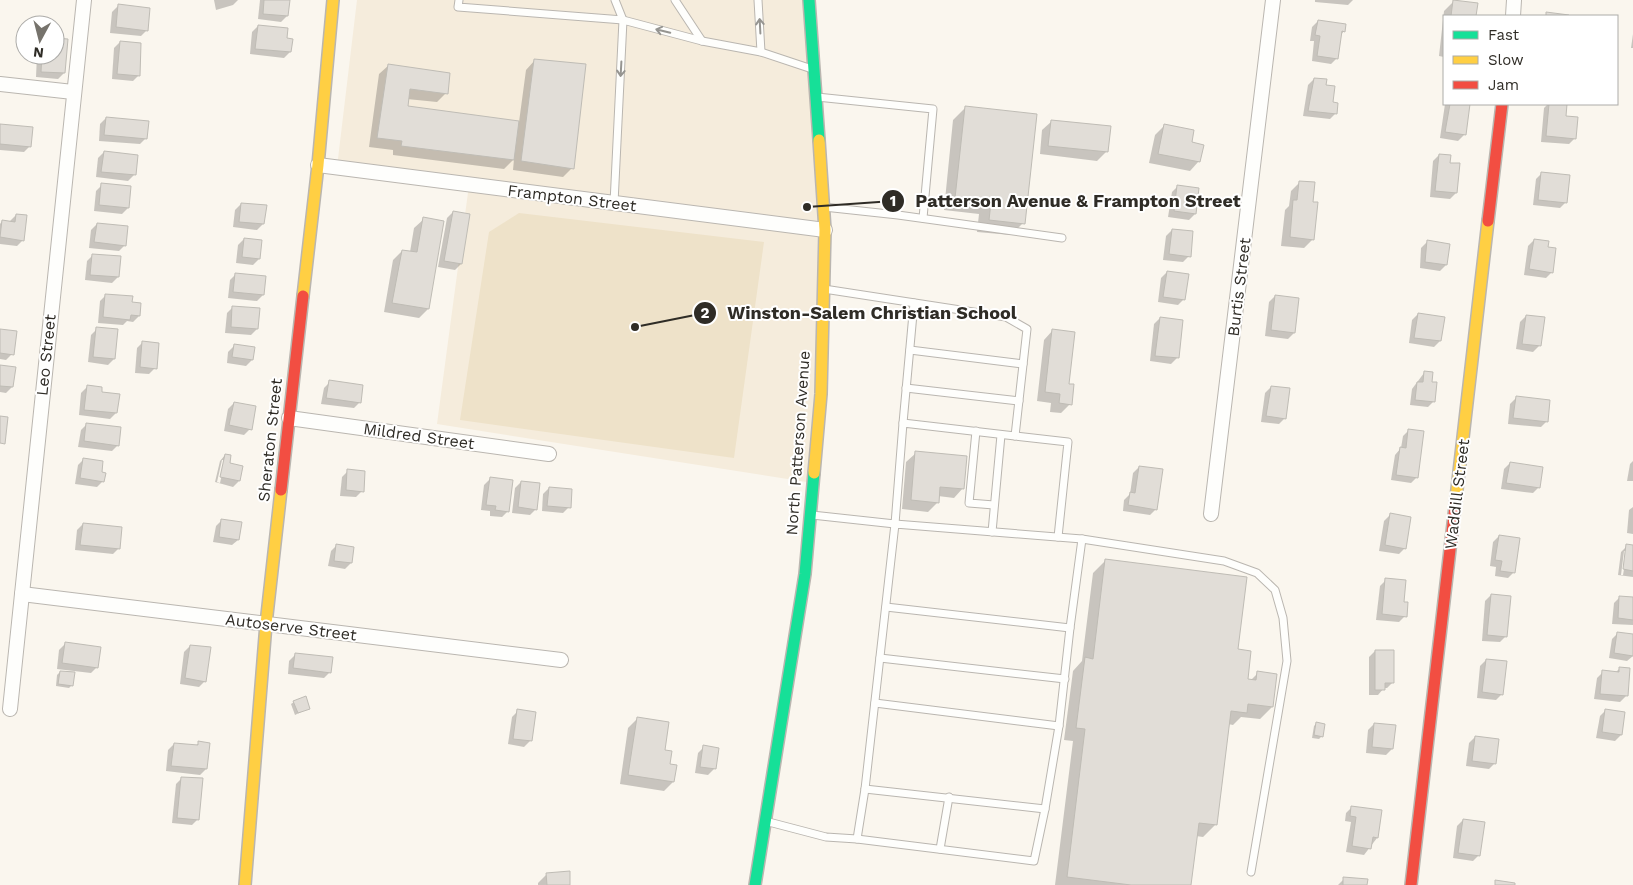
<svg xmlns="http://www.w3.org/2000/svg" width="1633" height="885" viewBox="0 0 1633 885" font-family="'Work Sans',sans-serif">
	<rect width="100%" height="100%" fill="#faf6ee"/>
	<!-- built -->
	<polygon fill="#f5ecdc" points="357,0 809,0 825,230 813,483 437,424 469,185 337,167"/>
	<!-- green -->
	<polygon fill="#eee2c9" points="519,213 764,242 734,458 460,420 489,232"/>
	<!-- shadow -->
	<g fill="#0003" fill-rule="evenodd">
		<polygon points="214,0 238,0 233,5 216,10"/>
		<polygon points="260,0 288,0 287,16 281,22 258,19"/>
		<polygon points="1315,0 1353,0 1348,5 1315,2"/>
		<polygon points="1453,2 1476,4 1475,16 1444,16 1444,57 1439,56 1444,11"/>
		<polygon points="118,6 146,31 141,36 110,33 112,12"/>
		<polygon points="1318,21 1344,31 1340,36 1337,58 1331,64 1312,61 1314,41 1310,41 1312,27"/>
		<polygon points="258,26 285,39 290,52 284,58 250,54 252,32"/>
		<polygon points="1633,34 1633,48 1631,48"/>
		<polygon points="55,39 64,73 58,79 36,77 37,55 55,55"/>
		<polygon points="120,42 139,75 133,81 112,79 114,48"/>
		<polygon points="535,60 572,168 563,177 513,170 514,159 504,169 393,155 393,150 369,147 379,74 389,65 446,93 437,102 407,99 406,107 519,122 526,70"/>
		<polygon points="1314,79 1324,86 1336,113 1330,119 1303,116 1308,85"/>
		<polygon points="1445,104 1469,104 1464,135 1458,141 1440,138"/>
		<polygon points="1548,104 1566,104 1565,117 1575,138 1569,144 1541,142 1544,108"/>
		<polygon points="966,107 1023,223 1011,235 977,232 979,214 944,210 953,120"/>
		<polygon points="106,118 146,138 140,144 99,141 100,124"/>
		<polygon points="1052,121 1107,151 1097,161 1040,154 1042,130"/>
		<polygon points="0,126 30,146 24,152 0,150"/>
		<polygon points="1164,126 1190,143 1199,161 1190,171 1149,163 1155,135"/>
		<polygon points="104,152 134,175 128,181 96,177 98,158"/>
		<polygon points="1439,155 1449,164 1456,193 1450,199 1430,197 1433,161"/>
		<polygon points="1542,173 1566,202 1560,208 1533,205 1536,179"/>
		<polygon points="1300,182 1311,203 1313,239 1304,248 1281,246 1285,210 1289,206 1291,191"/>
		<polygon points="102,185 128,208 122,214 94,211 96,191"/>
		<polygon points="1178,186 1195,214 1189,220 1168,217 1172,192"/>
		<polygon points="241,204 263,224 257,230 233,227 235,210"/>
		<polygon points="453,212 461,264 455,270 438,267 447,218"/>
		<polygon points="16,215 23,240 17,246 0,244 0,224 2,221 10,221"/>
		<polygon points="424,219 428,309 419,318 384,312 393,260 402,251 410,252 414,228"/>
		<polygon points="97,224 125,245 119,251 89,248 91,230"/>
		<polygon points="1172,230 1189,256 1183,262 1163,260 1166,236"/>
		<polygon points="244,239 259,259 253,265 236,263 238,245"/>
		<polygon points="1534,240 1552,272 1546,278 1524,275 1528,246"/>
		<polygon points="1427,242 1446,265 1440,271 1420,268 1421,248"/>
		<polygon points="93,255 118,277 112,283 85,280 87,261"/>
		<polygon points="1167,272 1184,299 1178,305 1158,302 1161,278"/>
		<polygon points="236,274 263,295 257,301 228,298 230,280"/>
		<polygon points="106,295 131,304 139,316 133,322 127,321 123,325 98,323 100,301"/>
		<polygon points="1275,296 1294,333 1288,339 1265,336 1269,302"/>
		<polygon points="233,307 257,329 251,335 225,333 227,313"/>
		<polygon points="1418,314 1440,341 1434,347 1409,343 1412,320"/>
		<polygon points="1526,316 1539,346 1533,352 1516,349 1520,322"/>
		<polygon points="1160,318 1177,358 1171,364 1150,361 1154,324"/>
		<polygon points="97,329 114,359 108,365 88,362 91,335"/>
		<polygon points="1053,330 1068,385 1070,404 1061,413 1050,412 1051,403 1037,401 1044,340"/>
		<polygon points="0,331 12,354 6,360 0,359"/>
		<polygon points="143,342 155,368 149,374 135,373 137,348"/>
		<polygon points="234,346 252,360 246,366 227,363 228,352"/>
		<polygon points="0,366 12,387 6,393 0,392"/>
		<polygon points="1424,373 1431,383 1434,401 1428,407 1410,405 1412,389"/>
		<polygon points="330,382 360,402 354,408 321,404 324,388"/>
		<polygon points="87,387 100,393 116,413 110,419 79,415 81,393"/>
		<polygon points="1271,387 1285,418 1279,424 1261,422 1265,393"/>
		<polygon points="1516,398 1547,421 1541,427 1508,424 1510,404"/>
		<polygon points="234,403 250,429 244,435 224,431 228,409"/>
		<polygon points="87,424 118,445 112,451 78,447 81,430"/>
		<polygon points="1409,430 1417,477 1411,483 1391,480 1395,455 1401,448 1403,436"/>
		<polygon points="916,453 963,488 954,498 938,496 938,502 928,512 902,509 906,462"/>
		<path d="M225,455L228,464L239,481L233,487L215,482L220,461ZM222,460H225L220,483L217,482Z"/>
		<polygon points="84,459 100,473 103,481 97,487 75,484 78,465"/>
		<polygon points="1633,461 1633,481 1627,481 1630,464"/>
		<polygon points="1510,463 1539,487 1533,493 1501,489 1504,469"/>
		<polygon points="1139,467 1156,509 1150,515 1123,511 1124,500 1130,494 1133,473"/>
		<polygon points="348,471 362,491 356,497 340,496 342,477"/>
		<polygon points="490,479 508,511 502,517 490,516 490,511 481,510 484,485"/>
		<polygon points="521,482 536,509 530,515 512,513 515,488"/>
		<polygon points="549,488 569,507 563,513 542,511 543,494"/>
		<polygon points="1633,507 1633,534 1627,533 1629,510"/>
		<polygon points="1390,515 1405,548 1399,554 1379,551 1384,521"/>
		<polygon points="222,520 238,540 232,545 213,542 216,526"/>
		<polygon points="83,524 119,548 113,554 75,550 77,530"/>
		<polygon points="1499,536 1514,572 1508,578 1495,576 1496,567 1490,566 1493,542"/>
		<polygon points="337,545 351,563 345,569 328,566 331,551"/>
		<path d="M1627,546L1633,547V577L1618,575L1621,552ZM1624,551H1627L1623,575H1621Z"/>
		<polygon points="1106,560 1236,650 1246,680 1250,681 1258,673 1272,707 1260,719 1241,717 1233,725 1228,724 1216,824 1203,837 1196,836 1190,885 1055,885 1073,741 1064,740 1073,671 1082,661 1093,573"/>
		<polygon points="1386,580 1402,603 1405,616 1399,622 1376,620 1380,586"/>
		<polygon points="1491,595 1506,636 1500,642 1482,641 1485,601"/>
		<polygon points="1620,597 1633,598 1633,625 1612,624 1614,603"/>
		<polygon points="1618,633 1633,635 1633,656 1627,661 1609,658 1612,639"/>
		<polygon points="65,644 97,667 91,673 57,669 59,650"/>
		<polygon points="190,646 205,681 199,687 180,684 184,652"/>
		<polygon points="1375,651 1393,682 1387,688 1384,688 1378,695 1369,695 1369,657"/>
		<polygon points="295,655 330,672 324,678 288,674 289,661"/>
		<polygon points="1486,660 1502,694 1496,700 1477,698 1480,666"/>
		<polygon points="1620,668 1626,696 1620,702 1594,699 1597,678 1603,672 1615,673"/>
		<polygon points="60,672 72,685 69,688 56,686 57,675"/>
		<polygon points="294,702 309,708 295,715 291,704"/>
		<polygon points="1606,710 1624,713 1621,735 1615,741 1596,738 1600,716"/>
		<polygon points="518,711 530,741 524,747 508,744 512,717"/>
		<polygon points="637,719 663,751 673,782 664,791 620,784 628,728"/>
		<polygon points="1316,724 1322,736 1319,739 1312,738 1314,726"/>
		<polygon points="1374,724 1392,749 1386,755 1366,753 1368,730"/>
		<polygon points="1475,737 1495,763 1489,769 1466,766 1469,743"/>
		<polygon points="199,743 206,769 200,775 166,771 168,750 174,744 195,746"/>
		<polygon points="704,747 717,749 714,769 708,775 695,773 698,753"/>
		<polygon points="182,778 198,819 192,825 172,823 176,784"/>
		<polygon points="1352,807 1377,838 1364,855 1346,852 1351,822 1345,821 1346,813"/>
		<polygon points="1463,820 1479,855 1473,861 1453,858 1457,826"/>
		<polygon points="547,874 569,885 538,885 538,883"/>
		<polygon points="1344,879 1366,885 1338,885"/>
	</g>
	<!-- building -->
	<g fill="#e1ddd7" stroke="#bfbcb5">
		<polygon points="264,0 290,0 288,16 263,14"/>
		<polygon points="1453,0 1478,3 1476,16 1451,16"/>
		<polygon points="118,4 150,8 148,31 116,27"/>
		<polygon points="1546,12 1569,15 1569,16 1546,16"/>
		<polygon points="1318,20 1346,24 1345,32 1342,31 1338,59 1317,56 1320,36 1315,35"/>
		<polygon points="258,25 288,28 287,38 293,39 291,52 255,49"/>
		<polygon points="55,38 68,39 65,73 41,72 42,55 55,55"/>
		<polygon points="120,41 141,43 140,76 117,74"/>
		<polygon points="534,59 586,64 574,169 521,161"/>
		<polygon points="388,64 450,73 448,94 410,89 408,106 519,121 514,160 401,146 402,141 377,138"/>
		<polygon points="1314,78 1327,79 1326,85 1335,86 1333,102 1338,103 1337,114 1308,111"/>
		<polygon points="1450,104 1470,104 1466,135 1445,132"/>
		<polygon points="1549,104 1567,104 1566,116 1578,117 1576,139 1546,136"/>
		<polygon points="965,106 1037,114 1025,224 989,220 991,202 955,198"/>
		<polygon points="106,117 149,121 147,139 104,135"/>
		<polygon points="1051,120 1111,126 1108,152 1048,146"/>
		<polygon points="0,124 33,127 31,147 0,144"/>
		<polygon points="1164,124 1194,130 1192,142 1204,145 1200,162 1158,154"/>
		<polygon points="104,151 138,155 136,175 101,172"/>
		<polygon points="1439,154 1451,155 1450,163 1460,163 1457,193 1435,191"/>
		<polygon points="1541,172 1570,175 1567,203 1538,200"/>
		<polygon points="1299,181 1315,182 1313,202 1318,202 1314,240 1290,237 1293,200 1297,200"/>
		<polygon points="101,183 131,186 129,208 99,205"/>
		<polygon points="1177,185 1199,188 1196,214 1174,211"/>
		<polygon points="241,203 267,205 264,224 239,222"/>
		<polygon points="453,211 470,214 462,264 444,261"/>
		<polygon points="16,214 27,215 24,241 0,237 2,220 15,222"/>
		<polygon points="423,217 444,221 429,309 392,303 402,250 417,252"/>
		<polygon points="97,223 128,226 126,246 94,242"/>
		<polygon points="1172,229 1193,231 1191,257 1169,254"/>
		<polygon points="244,238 262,240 260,259 242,257"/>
		<polygon points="1534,239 1549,241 1548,247 1556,248 1553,273 1529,269"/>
		<polygon points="1427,240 1450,244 1447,265 1425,262"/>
		<polygon points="92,254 121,256 119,277 90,275"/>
		<polygon points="1167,271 1189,274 1185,300 1163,297"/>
		<polygon points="235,273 266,276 264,295 233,292"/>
		<polygon points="105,294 133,296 132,302 141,303 140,316 131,315 130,320 103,317"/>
		<polygon points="1275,295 1299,298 1295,333 1271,330"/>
		<polygon points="232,306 260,308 258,329 231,327"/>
		<polygon points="1418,313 1445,317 1441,341 1414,338"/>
		<polygon points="1526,315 1545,317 1541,346 1522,344"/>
		<polygon points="1160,317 1183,320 1179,358 1155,356"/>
		<polygon points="96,327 118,329 115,359 93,357"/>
		<polygon points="0,329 17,331 14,355 0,353"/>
		<polygon points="1052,329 1075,332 1069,384 1074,384 1072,405 1059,403 1060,394 1045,392"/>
		<polygon points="142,341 159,343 157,369 140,367"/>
		<polygon points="234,344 255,347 253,360 232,357"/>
		<polygon points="0,365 16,367 13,387 0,386"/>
		<polygon points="1424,371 1433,372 1432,382 1437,382 1435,402 1415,400 1417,382 1423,382"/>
		<polygon points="329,380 363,385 361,403 326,398"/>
		<polygon points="87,385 102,387 102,392 120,394 117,413 84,410"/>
		<polygon points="1271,386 1290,388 1286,419 1266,416"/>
		<polygon points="1516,396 1550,400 1548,422 1513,418"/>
		<polygon points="234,402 256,406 252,430 229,425"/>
		<polygon points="0,416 8,417 5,444 0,443"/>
		<polygon points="86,423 121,427 119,446 84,441"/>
		<polygon points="1408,429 1424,431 1418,478 1396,475 1400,447 1406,448"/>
		<polygon points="915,451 967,456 964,489 940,487 939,503 911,500"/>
		<polygon points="225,454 231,455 230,463 243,466 240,481 220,477"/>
		<polygon points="83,458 103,461 102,472 106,473 104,482 80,478"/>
		<polygon points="1510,462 1543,467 1540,488 1506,483"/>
		<polygon points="1139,466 1163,469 1157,510 1128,505 1130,492 1135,493"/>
		<polygon points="347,469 365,471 364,492 346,490"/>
		<polygon points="490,477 513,480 509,512 495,510 496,506 486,505"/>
		<polygon points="521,481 540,483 537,510 518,507"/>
		<polygon points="549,487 572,489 571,508 547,506"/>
		<polygon points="1390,513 1411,517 1406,549 1385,545"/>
		<polygon points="221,519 242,522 239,540 219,537"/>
		<polygon points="83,523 122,527 120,549 80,545"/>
		<polygon points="1499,535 1520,538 1515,573 1500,571 1502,561 1495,560"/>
		<polygon points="336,544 354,547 352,563 334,561"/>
		<polygon points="1626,544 1633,545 1633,571 1623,569"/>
		<polygon points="1105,559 1247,577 1238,649 1251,651 1248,679 1256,680 1257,671 1277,674 1273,707 1248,704 1247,713 1231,711 1217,825 1199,823 1191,885 1131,885 1067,877 1085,729 1076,728 1085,657 1093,659"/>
		<polygon points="1385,578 1406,580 1404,602 1408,602 1407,617 1382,614"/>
		<polygon points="1491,594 1511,596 1507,637 1487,635"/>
		<polygon points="1619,596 1633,597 1633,620 1618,618"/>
		<polygon points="1617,632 1633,634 1633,656 1614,653"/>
		<polygon points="65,642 101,647 98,668 62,663"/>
		<polygon points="190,645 211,647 206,682 185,678"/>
		<polygon points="1375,650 1394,650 1394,683 1385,683 1385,690 1375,690"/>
		<polygon points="295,653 333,657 331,673 293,668"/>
		<polygon points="1486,659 1507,661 1503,695 1482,692"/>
		<polygon points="1619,667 1630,668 1628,696 1600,694 1602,670 1619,672"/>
		<polygon points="60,671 75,672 73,686 58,684"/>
		<polygon points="306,696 310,709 298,713 293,701"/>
		<polygon points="517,709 536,712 532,741 513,739"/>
		<polygon points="1605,709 1625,712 1622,735 1602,732"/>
		<polygon points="637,717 669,722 665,750 672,751 670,764 677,765 674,782 628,775"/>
		<polygon points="1316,722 1325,724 1323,737 1314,735"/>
		<polygon points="1374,723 1396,725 1393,749 1372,747"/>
		<polygon points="1475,736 1499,739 1496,764 1472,761"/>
		<polygon points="198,741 210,743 207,769 171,766 174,743 198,745"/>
		<polygon points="703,745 719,748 716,769 700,767"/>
		<polygon points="181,777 203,778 199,820 177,818"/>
		<polygon points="1351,806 1382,810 1378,838 1373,837 1371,849 1352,846 1356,817 1350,816"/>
		<polygon points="1463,819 1485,822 1480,856 1458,853"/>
		<polygon points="570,871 570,885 547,885 546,873"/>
		<polygon points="1343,877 1368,879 1367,885 1343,885"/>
		<polygon points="1495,880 1515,883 1515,885 1495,885"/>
	</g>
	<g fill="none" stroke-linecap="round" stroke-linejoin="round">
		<defs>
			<g id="lane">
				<polyline points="459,0 458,7 623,20 615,0"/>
				<polyline points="675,0 702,41"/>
				<polyline points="758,0 761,52"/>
				<polyline points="817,97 933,109 923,218"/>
				<polyline points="614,203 623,20 702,41 761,52 812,69"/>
				<polyline points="824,207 898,215 1062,238"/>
				<polyline points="910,350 1023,364"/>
				<polyline points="906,388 1019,401"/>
				<polyline points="903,423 914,303"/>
				<polyline points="976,431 969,503 994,505"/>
				<polyline points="1015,436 1068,442 1058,537"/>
				<polyline points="812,515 895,524 903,423 1015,436 1027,329 1006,317 824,289"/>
				<polyline points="992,532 1001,435"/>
				<polyline points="886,607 1070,628"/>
				<polyline points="880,658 1065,679"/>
				<polyline points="875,703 1059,726"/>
				<polyline points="865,789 1045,809"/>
				<polyline points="765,821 826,837 857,839 865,789 895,524 1082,539 1224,561 1257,573 1275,590 1283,618 1287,661 1251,872"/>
				<polyline points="857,839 1034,861 1045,809 1059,726 1070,628 1082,539"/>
				<polyline points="940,849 949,797"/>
			</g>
			<g id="street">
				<polyline points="1513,16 1514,0"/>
				<polyline points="0,84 73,92"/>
				<polyline points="318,165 825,230"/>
				<polyline points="289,418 549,454"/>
				<polyline points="1211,514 1273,0"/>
				<polyline points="22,594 561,660"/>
				<polyline points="10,709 84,0"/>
			</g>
			<g id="fast">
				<polyline points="809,0 819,140"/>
				<polyline points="755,885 805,574 814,473"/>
			</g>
			<g id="slow">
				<polyline points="303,296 318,165 333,0"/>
				<polyline points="814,473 821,394 825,230 819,140"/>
				<polyline points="1456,498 1488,221"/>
				<polyline points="245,885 266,624 281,490"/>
			</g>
			<g id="jam">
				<polyline points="1488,221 1502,104"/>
				<polyline points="281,490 303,296"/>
				<polyline points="1411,885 1456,498"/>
			</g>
		</defs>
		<!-- lane casing -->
		<use href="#lane" stroke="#bab6b0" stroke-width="9"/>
		<!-- street casing -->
		<use href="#street" stroke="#bab6b0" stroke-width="16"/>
		<!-- fast casing -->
		<use href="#fast" stroke="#bab6b0" stroke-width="14"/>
		<!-- slow casing -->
		<use href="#slow" stroke="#bab6b0" stroke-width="14"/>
		<!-- jam casing -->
		<use href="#jam" stroke="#bab6b0" stroke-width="14"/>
		<!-- lane -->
		<use href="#lane" stroke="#fefefc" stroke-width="7"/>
		<!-- street -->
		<use href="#street" stroke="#fefefc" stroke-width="14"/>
		<!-- fast -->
		<use href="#fast" stroke="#16e098" stroke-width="11"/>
		<!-- slow -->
		<use href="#slow" stroke="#ffcf43" stroke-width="11"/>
		<!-- jam -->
		<use href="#jam" stroke="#f24e42" stroke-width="11"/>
	</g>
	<!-- one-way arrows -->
	<defs><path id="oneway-shaft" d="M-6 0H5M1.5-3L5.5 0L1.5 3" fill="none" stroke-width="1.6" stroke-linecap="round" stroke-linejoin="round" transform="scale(1.25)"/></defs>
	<g stroke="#969591">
		<use href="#oneway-shaft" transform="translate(760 26) rotate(-93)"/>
		<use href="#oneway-shaft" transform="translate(663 31) rotate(-166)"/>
		<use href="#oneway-shaft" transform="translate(621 69) rotate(93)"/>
	</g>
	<g text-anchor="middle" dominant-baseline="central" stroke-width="4" stroke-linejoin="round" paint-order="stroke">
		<!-- street labels -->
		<g font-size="16" fill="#2f2c26" stroke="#fff">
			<text transform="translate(572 198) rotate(7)">Frampton Street</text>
			<text transform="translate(1239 287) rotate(-83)">Burtis Street</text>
			<text transform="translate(46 355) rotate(-84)">Leo Street</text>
			<text transform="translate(419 436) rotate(8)">Mildred Street</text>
			<text transform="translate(270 440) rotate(-84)">Sheraton Street</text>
			<text transform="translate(798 443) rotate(-86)">North Patterson Avenue</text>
			<text transform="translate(1457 494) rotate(-83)">Waddill Street</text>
			<text transform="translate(291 627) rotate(7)">Autoserve Street</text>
		</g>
	</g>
	<!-- callouts -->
	<path fill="none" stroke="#2f2c26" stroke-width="2" d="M807 207L893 201M635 327L705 313"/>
	<g fill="#2f2c26" stroke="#fff" stroke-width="2">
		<circle cx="807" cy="207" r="5"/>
		<circle cx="635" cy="327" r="5"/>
		<circle cx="893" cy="201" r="12"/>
		<circle cx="705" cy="313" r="12"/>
	</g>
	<g font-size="15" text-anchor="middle" font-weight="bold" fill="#fff">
		<text x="893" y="206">1</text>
		<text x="705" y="318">2</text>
	</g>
	<g font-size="18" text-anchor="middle" font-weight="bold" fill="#2f2c26" stroke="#fff" stroke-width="4" stroke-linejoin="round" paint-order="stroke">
		<text x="1078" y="207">Patterson Avenue &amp; Frampton Street</text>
		<text x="872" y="319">Winston-Salem Christian School</text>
	</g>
	<!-- legend -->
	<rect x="1443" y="15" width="175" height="90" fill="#ffffff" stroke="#acaba8"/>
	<rect x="1453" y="31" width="25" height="8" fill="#16e098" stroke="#acaba8"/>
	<text x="1488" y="40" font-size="15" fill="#2f2c26">Fast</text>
	<rect x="1453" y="56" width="25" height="8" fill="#ffcf43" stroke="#acaba8"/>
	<text x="1488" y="65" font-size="15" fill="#2f2c26">Slow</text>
	<rect x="1453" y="81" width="25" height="8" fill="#f24e42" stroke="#acaba8"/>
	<text x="1488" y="90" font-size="15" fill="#2f2c26">Jam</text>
	<!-- north arrow -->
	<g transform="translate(40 40) rotate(187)"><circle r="24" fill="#ffffff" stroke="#acaba8"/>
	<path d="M0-4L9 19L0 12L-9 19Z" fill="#76736c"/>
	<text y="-8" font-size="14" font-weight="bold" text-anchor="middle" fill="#2f2c26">N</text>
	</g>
</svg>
